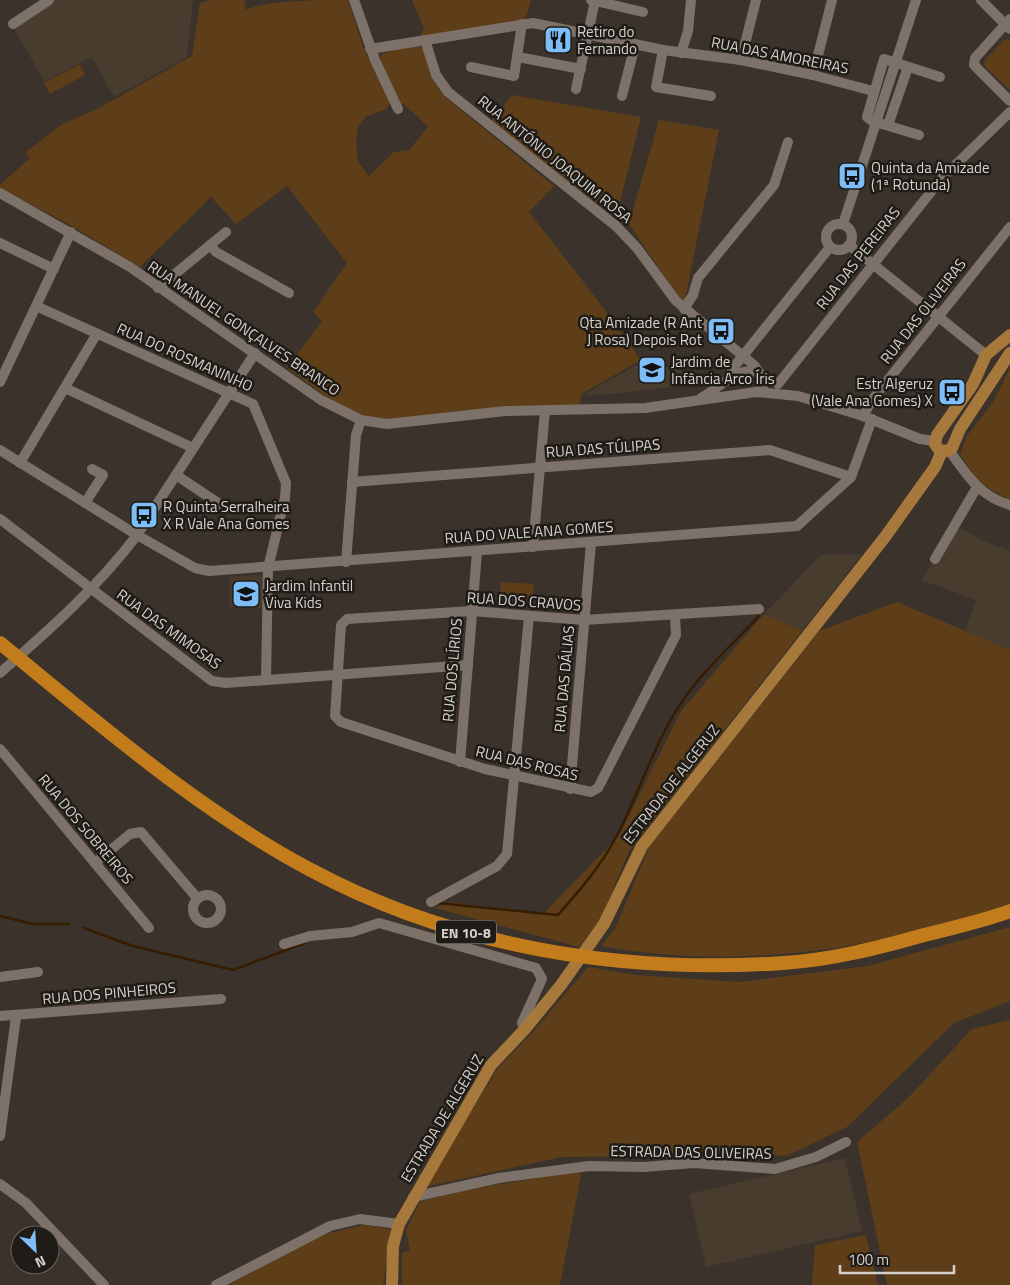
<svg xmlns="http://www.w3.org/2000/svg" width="1010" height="1285" viewBox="0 0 1010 1285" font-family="'Titillium Web',sans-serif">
	<rect width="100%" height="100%" fill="#3b332b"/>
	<!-- built -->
	<g fill="#483c2e">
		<polygon points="55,0 193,0 187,57 114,97 92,57 44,81 14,28"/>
		<polygon points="644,361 707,378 685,385 612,394 583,395"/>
		<polygon points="958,527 986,542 1010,551 1010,650 965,632 976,600 921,580"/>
		<polygon points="862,554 802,631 764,614 821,555"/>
		<polygon points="261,575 264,580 262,608 230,607 229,577"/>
		<polygon points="845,1158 862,1231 706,1267 689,1194"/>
	</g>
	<!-- green -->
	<g fill="#5e3e18">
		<path d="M212,0H244L246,10C267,0 320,0 348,0L363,47L390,101L387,109L367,116L358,127L356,142L358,162L369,176L394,152L409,150L428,127L404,104L401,105L380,59L381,55C392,49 407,47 420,47L423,49L431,77L445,97L554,186L529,212L596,298L641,360L581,394L580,405L456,411L393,420L366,416L339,406L287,368L322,321L313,312L347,263L287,186L236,224L211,197L140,267L72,226L0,188V185L30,158L25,153L62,124L97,109L192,56L200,3Z"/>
		<polygon points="412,0 531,0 525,20 420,36 424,28"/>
		<polygon points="1008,39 1010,41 1010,90 985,67 984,61 1004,40"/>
		<polygon points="80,64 85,75 50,94 44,83"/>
		<polygon points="512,95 641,117 616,218 491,122"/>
		<polygon points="659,120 719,130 685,299 682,302 629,224"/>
		<polygon points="1010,368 1010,500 979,483 960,454 967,436 994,401"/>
		<polygon points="501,582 534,584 532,603 500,601"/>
		<path d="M897,602L1010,650V903C883,950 734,971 601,946L615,929L650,845L819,631Z"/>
		<polygon points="764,614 802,631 629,851 601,919 579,947 435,908 450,902 542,915 619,836 681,711"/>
		<polygon points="1010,927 1010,1001 954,1023 847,1127 786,1156 718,1151 655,1156 561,1157 425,1187 498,1068 531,1034 588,967 635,975 740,982 868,966"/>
		<polygon points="1010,1020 1010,1285 887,1285 857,1142 907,1099 972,1029"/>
		<polygon points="578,1171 581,1175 560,1285 402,1285 402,1253 410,1250 406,1230 420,1202 461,1191"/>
		<polygon points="364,1225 391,1229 383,1285 229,1285 317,1236"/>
		<polygon points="866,1235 878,1285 812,1285 815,1245"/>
	</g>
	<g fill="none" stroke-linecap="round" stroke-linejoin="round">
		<!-- stream -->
		<g stroke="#361c00" stroke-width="2.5">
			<path d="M438,903L558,915C580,890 600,867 615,839C637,799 650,754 674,714C696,677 729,648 759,616"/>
			<polyline points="0,916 33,924 69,924"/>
			<polyline points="84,928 133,946 233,970 305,943"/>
		</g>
		<!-- minor -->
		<g stroke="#7c7269" stroke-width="10">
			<polyline points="354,0 375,60 398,109"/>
			<polyline points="591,0 643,12"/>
			<polyline points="981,0 1010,29"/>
			<polyline points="1010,19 975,58 974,65 1010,101"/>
			<polyline points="13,24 49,0"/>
			<polyline points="425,40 436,75 448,92 616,226 637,248 676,301 754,365 760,374"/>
			<polyline points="370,49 533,23 663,50 741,60 813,75 873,91"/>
			<polyline points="663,50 656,87 711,96"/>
			<polyline points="681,53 688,31 691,0"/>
			<polyline points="518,57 581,69"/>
			<polyline points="741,60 756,0"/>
			<polyline points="471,67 514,76 522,24"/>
			<polyline points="813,75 832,0"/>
			<polyline points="576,89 595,1"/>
			<polyline points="622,96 635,45"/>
			<polyline points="888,125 908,67"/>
			<polyline points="919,135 872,121 867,117 884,59 940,77"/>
			<polyline points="0,193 130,267 321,400 361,420 387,424 506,411 645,408 756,392 798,396 863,416 920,439 934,441"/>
			<polyline points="843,224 916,0"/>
			<circle cx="839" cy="237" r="13"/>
			<polyline points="0,243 54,269"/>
			<polyline points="210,245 216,252 289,293"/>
			<polyline points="849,245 986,355"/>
			<polyline points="158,288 226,232"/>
			<polyline points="36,306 253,404 286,483 285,498 268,568 266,680"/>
			<polyline points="684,309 693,295 698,278 774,185 788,142"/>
			<polyline points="729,379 733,368 742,357 830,247"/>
			<polyline points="0,382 71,232"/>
			<polyline points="778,384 942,178 1010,112"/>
			<polyline points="65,388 193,448"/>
			<path d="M701,398C719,389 741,361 761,375L763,387L756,392"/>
			<polyline points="863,416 872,400 1010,227"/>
			<polyline points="0,450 137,535 195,568 209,571 797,526 851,477 872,419"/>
			<path d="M949,450C966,474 980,497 1010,505"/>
			<polyline points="20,463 96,335"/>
			<polyline points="176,475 224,507"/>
			<polyline points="352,482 770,450 851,477"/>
			<polyline points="85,503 103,475 92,469"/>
			<polyline points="0,519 212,681 226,683 468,665"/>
			<polyline points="533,547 545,410"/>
			<polyline points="935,559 977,487"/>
			<polyline points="346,562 356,435 361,420"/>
			<polyline points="675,615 676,635 598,788 591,792 485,769 341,722 335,716 341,625 347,619 472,611 584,620 759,609"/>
			<path d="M0,673C49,630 98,587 137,535L255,353"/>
			<polyline points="0,749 149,928"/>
			<polyline points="460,762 477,552"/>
			<polyline points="570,789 591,543"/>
			<polyline points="95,863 130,834 141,832 197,898"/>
			<circle cx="207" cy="909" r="14"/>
			<polyline points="431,902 497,866 507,854 529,616"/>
			<polyline points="284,944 310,936 352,932 379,923 536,968 542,979 522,1023 525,1029"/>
			<polyline points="0,977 38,972"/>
			<polyline points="0,1016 221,999"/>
			<polyline points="0,1136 16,1017"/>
			<polyline points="0,1184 26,1203 104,1285"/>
			<polyline points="413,1197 499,1178 589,1166 644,1167 694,1163 775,1169 816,1157 846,1142"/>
			<polyline points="216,1285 330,1226 360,1219 399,1224"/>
		</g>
		<!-- major -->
		<g stroke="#a7783b" stroke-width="12">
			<polyline points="1010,335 986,355 973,384 937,435 935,444 939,450 947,451 952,448 960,429 1010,353"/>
			<polyline points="392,1285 393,1246 399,1224 491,1065 525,1029 561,985 604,924 642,846 885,537 935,467 942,451"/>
		</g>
		<!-- highway -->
		<path stroke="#c37c1c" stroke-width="14" d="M0,643C98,723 197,809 309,869C454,947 620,974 783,963C831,960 878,948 924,935C953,928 982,921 1010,911"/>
	</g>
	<!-- icons -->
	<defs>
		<symbol id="restaurant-square" viewBox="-11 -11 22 22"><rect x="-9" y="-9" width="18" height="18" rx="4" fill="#7dbef9" stroke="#1f1c18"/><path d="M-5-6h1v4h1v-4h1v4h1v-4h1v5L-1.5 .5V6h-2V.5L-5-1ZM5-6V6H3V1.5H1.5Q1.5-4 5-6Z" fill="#111"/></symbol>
		<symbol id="bus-square" viewBox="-11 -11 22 22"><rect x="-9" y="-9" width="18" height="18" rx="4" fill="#7dbef9" stroke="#1f1c18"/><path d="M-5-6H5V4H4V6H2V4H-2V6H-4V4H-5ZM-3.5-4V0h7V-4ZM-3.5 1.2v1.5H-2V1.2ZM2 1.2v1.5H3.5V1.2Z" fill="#111"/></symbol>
		<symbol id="school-square" viewBox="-11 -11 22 22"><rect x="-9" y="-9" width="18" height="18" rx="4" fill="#7dbef9" stroke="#1f1c18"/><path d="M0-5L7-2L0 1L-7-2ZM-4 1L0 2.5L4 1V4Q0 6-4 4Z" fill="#111"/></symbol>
	</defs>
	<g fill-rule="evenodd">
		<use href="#restaurant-square" x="542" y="24" width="32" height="32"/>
		<use href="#bus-square" x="836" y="160" width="32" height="32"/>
		<use href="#bus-square" x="705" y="315" width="32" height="32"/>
		<use href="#school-square" x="636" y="354" width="32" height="32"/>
		<use href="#bus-square" x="936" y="376" width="32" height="32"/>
		<use href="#bus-square" x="128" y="499" width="32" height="32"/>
		<use href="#school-square" x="230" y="578" width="32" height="32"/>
	</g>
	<g text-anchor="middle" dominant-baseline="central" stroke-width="5" stroke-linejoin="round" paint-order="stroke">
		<!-- shield labels -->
		<rect fill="#1f1c18" stroke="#a09b96" stroke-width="1" x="436" y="920.5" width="60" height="23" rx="4"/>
		<g font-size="14" font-weight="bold" fill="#d7d1cc">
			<text x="466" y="932">EN 10-8</text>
		</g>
		<!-- poi labels -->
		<g font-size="15" fill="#d7d1cc" stroke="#1f1c18" text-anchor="start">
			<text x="577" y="31">Retiro do<tspan x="577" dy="17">Fernando</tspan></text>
			<text x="871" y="167">Quinta da Amizade<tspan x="871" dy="17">(1ª Rotunda)</tspan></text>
			<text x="702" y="322" text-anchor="end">Qta Amizade (R Ant<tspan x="702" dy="17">J Rosa) Depois Rot</tspan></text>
			<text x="671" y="361">Jardim de<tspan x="671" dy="17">Infância Arco Íris</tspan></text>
			<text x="933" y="383" text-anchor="end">Estr Algeruz<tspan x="933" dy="17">(Vale Ana Gomes) X</tspan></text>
			<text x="163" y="506">R Quinta Serralheira<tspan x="163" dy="17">X R Vale Ana Gomes</tspan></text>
			<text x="265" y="585">Jardim Infantil<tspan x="265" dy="17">Viva Kids</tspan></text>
		</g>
		<!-- street labels -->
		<g font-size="15" fill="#d7d1cc" stroke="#1f1c18">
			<text transform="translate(780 55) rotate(11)">RUA DAS AMOREIRAS</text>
			<text transform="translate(555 159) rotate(39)">RUA ANTÓNIO JOAQUIM ROSA</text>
			<text transform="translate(858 258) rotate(-52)">RUA DAS PEREIRAS</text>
			<text transform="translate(923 311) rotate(-52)">RUA DAS OLIVEIRAS</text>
			<text transform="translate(244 328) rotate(34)">RUA MANUEL GONÇALVES BRANCO</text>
			<text transform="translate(185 357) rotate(24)">RUA DO ROSMANINHO</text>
			<text transform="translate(603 448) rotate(-4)">RUA DAS TÚLIPAS</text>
			<text transform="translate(529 532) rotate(-4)">RUA DO VALE ANA GOMES</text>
			<text transform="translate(524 601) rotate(4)">RUA DOS CRAVOS</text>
			<text transform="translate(169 629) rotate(36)">RUA DAS MIMOSAS</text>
			<text transform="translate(452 670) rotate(-85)">RUA DOS LÍRIOS</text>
			<text transform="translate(564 679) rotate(-85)">RUA DAS DÁLIAS</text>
			<text transform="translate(527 763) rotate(14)">RUA DAS ROSAS</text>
			<text transform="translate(671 784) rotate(-52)">ESTRADA DE ALGERUZ</text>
			<text transform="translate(86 829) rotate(50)">RUA DOS SOBREIROS</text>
			<text transform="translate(109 993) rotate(-5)">RUA DOS PINHEIROS</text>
			<text transform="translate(442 1118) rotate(-59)">ESTRADA DE ALGERUZ</text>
			<text transform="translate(691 1152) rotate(1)">ESTRADA DAS OLIVEIRAS</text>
		</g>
	</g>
	<!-- north arrow -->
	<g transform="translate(35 1250) rotate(155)"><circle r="24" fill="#1f1c18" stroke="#696460"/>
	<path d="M0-4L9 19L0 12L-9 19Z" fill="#7dbef9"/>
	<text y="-8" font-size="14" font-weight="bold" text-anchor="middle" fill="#d7d1cc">N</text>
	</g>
	<!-- scale -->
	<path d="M840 1265v8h114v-8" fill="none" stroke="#d7d1cc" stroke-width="2.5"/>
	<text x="848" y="1265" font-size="15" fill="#d7d1cc" stroke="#1f1c18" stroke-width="4" paint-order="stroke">100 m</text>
</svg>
